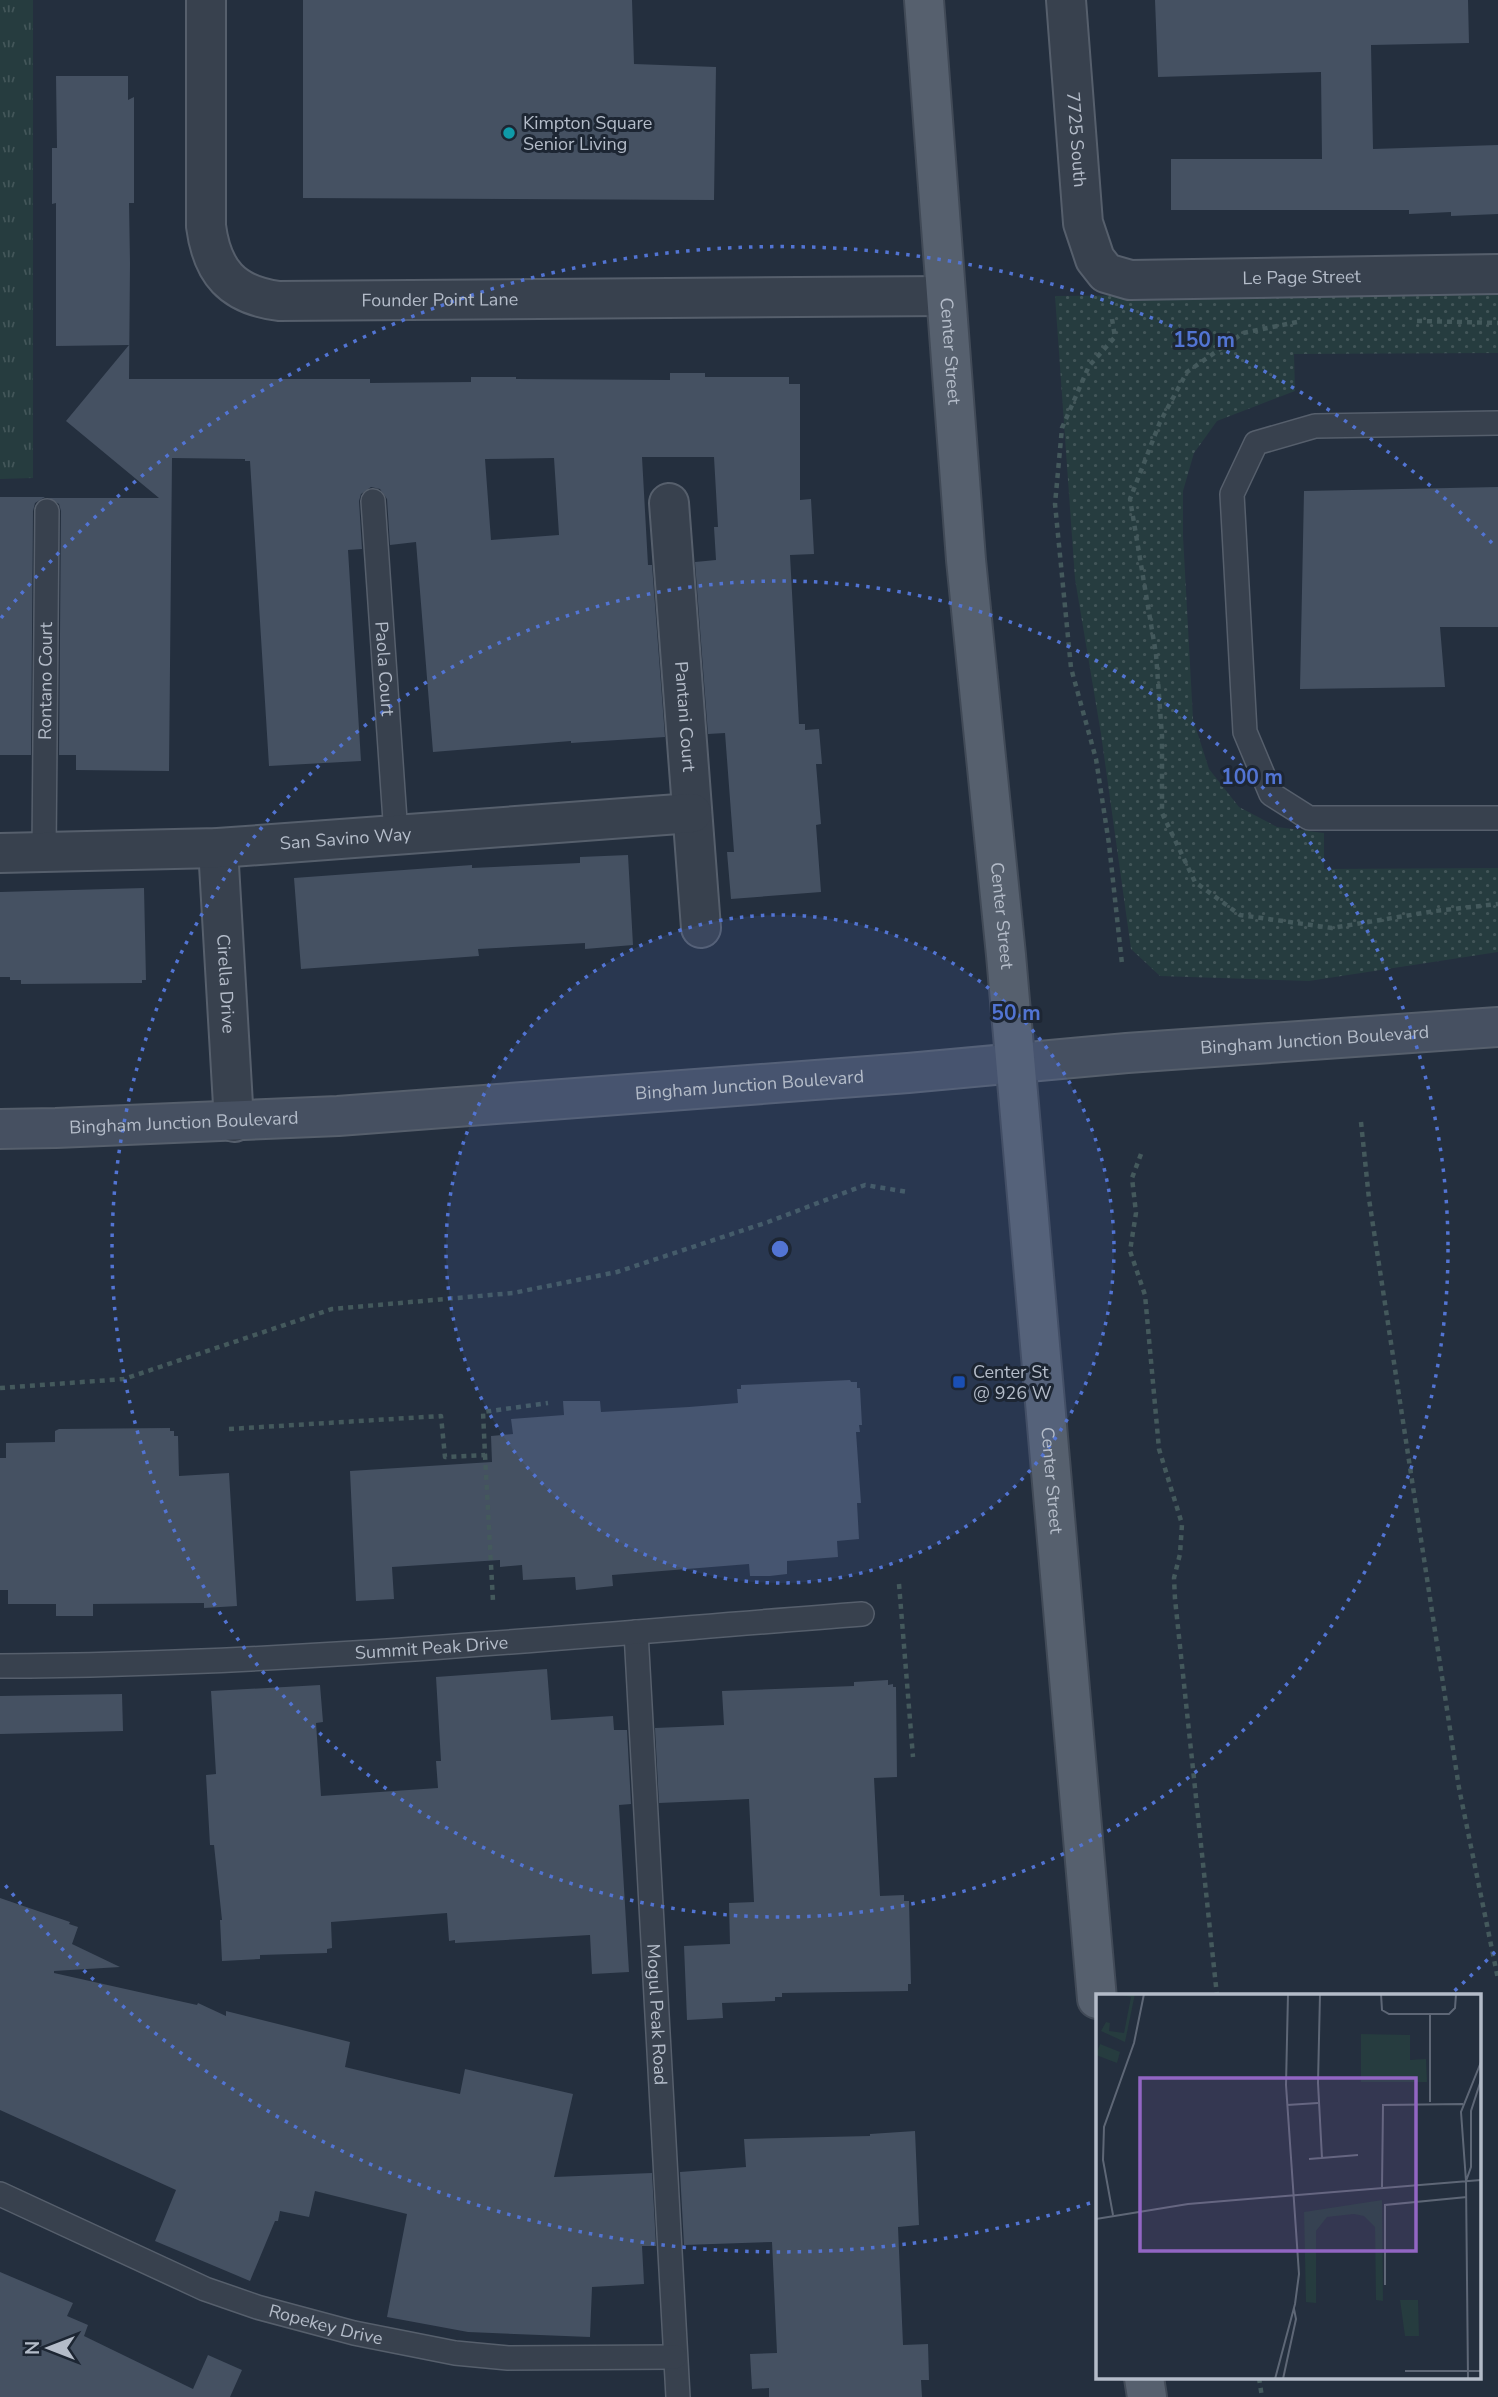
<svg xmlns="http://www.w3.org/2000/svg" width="1498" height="2397" viewBox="0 0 1498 2397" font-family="'Nunito Sans',sans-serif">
	<defs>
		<pattern id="grass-dots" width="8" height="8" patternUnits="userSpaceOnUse" patternTransform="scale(1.75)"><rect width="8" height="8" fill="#263c3f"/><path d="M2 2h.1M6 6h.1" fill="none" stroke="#435659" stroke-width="1.8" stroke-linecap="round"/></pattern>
		<pattern id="park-tufts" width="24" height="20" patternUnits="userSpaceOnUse" patternTransform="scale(1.75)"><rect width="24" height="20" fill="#263c3f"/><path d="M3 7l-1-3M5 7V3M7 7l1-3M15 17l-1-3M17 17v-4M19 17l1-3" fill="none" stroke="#435659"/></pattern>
	</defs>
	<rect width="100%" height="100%" fill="#242f3e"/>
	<!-- grass -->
	<polygon fill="url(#grass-dots)" points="1498,292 1498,353 1294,354 1295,391 1217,421 1194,453 1183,491 1183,536 1193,719 1209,769 1239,807 1277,827 1324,833 1324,869 1498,868 1498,952 1309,981 1160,976 1131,949 1101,734 1075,579 1055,296"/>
	<!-- park -->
	<polygon fill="url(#park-tufts)" points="0,0 33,0 33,478 0,479"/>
	<!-- building -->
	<g fill="#455162" fill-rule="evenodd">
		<polygon points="303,0 632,0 634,64 716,67 714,200 303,198"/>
		<polygon points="1155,0 1468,0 1469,43 1371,45 1373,149 1498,145 1498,214 1451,216 1451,212 1409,214 1409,210 1171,210 1171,159 1322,159 1321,72 1158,77"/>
		<path d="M56,76H128V100L134,97V203H129L130,263L129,379H370V383L471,382V377H516V379L670,380V373H705V377H789V384H800V500L811,499L814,554L790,555L799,724H805V730L819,729L822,764H816L821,824L816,825L821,892L731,899L727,852H734L725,733L708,734L695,562L716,560L714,527H718L714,457H642L648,565H652L665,737L571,743V741L433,752L416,542L390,545L387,499L380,489L371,487L361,494L359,501L362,549L348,550L361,761L269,766L250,461H245V459L172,458L169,771L76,770V755H59L61,511L59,504L49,498H159L66,421L129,345L56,346V203L52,204V148H57ZM554,458L559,535L491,540L485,459Z"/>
		<polygon points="1498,487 1498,627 1440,627 1445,687 1300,689 1304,491"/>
		<polygon points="0,497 45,497 35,503 33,511 31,755 0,755"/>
		<polygon points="628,855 633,945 585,949 585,943 478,949 479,956 301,969 294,878 472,865 472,868 580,863 580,857"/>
		<polygon points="144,888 146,980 142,980 142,983 21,984 21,980 10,980 10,977 0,977 0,892"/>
		<polygon points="850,1380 851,1382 857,1382 857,1388 860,1388 862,1425 859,1425 860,1432 856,1432 861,1503 857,1503 859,1539 837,1541 838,1557 787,1561 787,1574 770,1576 750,1576 749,1564 612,1575 613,1586 576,1590 575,1577 523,1580 522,1565 500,1567 500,1560 392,1567 394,1599 356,1601 350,1471 492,1462 491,1436 513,1434 511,1419 564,1415 563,1401 600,1401 601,1412 689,1407 738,1403 737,1389 741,1389 741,1385"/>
		<polygon points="170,1428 170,1431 174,1431 174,1436 178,1436 179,1476 229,1473 237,1606 204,1608 204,1603 93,1604 93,1616 56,1616 56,1604 8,1604 8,1590 0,1590 0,1458 6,1458 6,1443 55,1442 55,1431 59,1429"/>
		<polygon points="547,1669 551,1720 613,1716 614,1730 627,1730 631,1804 619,1805 629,1972 592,1974 590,1935 455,1943 455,1940 449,1941 447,1913 331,1922 332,1948 327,1949 327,1953 260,1955 260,1959 222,1961 220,1920 222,1920 214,1845 210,1845 206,1775 216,1774 211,1691 320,1685 323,1722 316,1723 321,1796 394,1791 438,1788 436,1761 441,1761 436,1677"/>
		<polygon points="888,1680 888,1685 893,1684 893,1687 896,1687 897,1777 874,1778 880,1896 904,1895 904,1901 909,1901 911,1984 908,1984 908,1991 782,1993 782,1997 775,1997 775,2001 722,2003 723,2018 687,2020 684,1946 730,1944 729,1903 754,1902 749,1799 659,1803 655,1728 724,1725 722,1691 854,1686 854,1682"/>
		<polygon points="122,1694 123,1731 0,1734 0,1696"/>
		<polygon points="0,1898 70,1922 69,1924 78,1927 72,1944 120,1967 54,1971 54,1973 197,2005 198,2003 226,2016 226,2011 350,2042 345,2067 407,2082 460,2094 465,2069 573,2094 554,2177 652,2173 656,2246 642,2246 644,2284 592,2287 590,2337 468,2332 387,2317 407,2214 315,2191 309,2217 280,2211 278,2221 275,2221 250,2281 155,2241 176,2190 0,2110"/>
		<polygon points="915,2131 919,2225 898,2227 903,2345 928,2344 929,2380 921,2380 922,2397 769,2397 769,2388 752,2389 750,2354 777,2353 772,2242 684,2245 680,2172 746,2167 744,2139 870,2136 870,2134"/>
		<polygon points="0,2272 73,2303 67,2316 88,2325 84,2336 193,2389 208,2355 242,2370 230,2397 0,2397"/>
	</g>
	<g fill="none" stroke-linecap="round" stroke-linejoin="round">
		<defs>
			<g id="service">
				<polyline points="1498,423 1315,426 1256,443 1232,494 1245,732 1271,794 1309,818 1498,818"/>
				<path id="s1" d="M373,501L396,835"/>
				<path id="s2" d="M44,853L47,511"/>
				<path id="s3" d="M636,1632L678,2397"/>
				<path id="s4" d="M0,1666C288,1665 575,1636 862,1614"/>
				<path id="s5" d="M0,2194L205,2289L257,2307L354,2333L455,2353L508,2358L675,2357"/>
			</g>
			<g id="minor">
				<path id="s6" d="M206,0V226C212,272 232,295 279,301L945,296"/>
				<path id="s7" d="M1066,0L1083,223L1095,259L1106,273L1130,280L1498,274"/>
				<path id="s8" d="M669,503L701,928"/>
				<path id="s9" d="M218,848L234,1122"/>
				<path id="s10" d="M0,853L218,848L692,813"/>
			</g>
			<g id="secondary">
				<path id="s11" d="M0,1129L56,1128L338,1116L908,1073L1127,1053L1498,1027"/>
			</g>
			<g id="primary">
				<path id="s12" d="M924,0L966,560L1006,955L1097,1999"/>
				<polyline points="1144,2378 1147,2397"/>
			</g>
		</defs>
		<!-- service casing -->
		<use href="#service" stroke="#565f6c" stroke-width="26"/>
		<!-- minor casing -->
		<use href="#minor" stroke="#565f6c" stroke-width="42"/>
		<!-- secondary casing -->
		<use href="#secondary" stroke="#565f6c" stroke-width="42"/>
		<!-- primary casing -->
		<use href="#primary" stroke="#414a57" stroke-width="42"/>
		<!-- path -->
		<g stroke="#44595c" stroke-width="4.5" stroke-dasharray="5 5" stroke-linecap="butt">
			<polyline points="1112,319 1115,337 1089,366 1062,428 1055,504 1071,668 1096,759 1109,844 1122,964"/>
			<polyline points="1417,321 1498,323"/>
			<polyline points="1297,322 1243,333 1187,372 1160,422 1130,499 1156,654 1162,736 1162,813 1195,882 1240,915 1332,928 1435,911 1498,904"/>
			<polyline points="1361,1122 1369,1199 1459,1788 1498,1979"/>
			<polyline points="1141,1154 1132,1178 1136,1213 1130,1251 1145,1295 1159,1449 1182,1524 1180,1554 1174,1578 1175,1599 1217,1996"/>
			<polyline points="0,1388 124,1379 332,1309 513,1293 617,1272 768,1222 865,1185 908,1192"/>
			<polyline points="229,1429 441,1416 445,1457 485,1455 483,1412 548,1403"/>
			<polyline points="485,1455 493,1601"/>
			<polyline points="899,1584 913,1757"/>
			<polyline points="1259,2378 1262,2397"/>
		</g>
		<!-- service -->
		<use href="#service" stroke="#38414e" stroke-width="23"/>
		<!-- minor -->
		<use href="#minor" stroke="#38414e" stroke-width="38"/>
		<!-- secondary -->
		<use href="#secondary" stroke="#465061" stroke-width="38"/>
		<!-- primary -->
		<use href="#primary" stroke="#56606e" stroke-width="38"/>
	</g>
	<!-- distance rings -->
	<circle cx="780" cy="1249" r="334" fill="#5274d3" fill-opacity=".12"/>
	<g fill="none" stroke="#5274d3" stroke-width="3.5" stroke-dasharray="3.5 7">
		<circle cx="780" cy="1249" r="334"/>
		<circle cx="780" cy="1249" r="668"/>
		<path d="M1495 1952A1003 1003 0 0 1 1451 1994M1090 2203A1003 1003 0 0 1 1 1880M1 618A1003 1003 0 0 1 1495 546"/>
	</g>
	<!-- markers -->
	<circle fill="#0f9aa8" stroke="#1d2633" stroke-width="2.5" cx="509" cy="133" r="7"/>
	<rect fill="#1a4fb4" stroke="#1d2633" stroke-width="2.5" x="952" y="1375" width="14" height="14" rx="3.5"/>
	<g text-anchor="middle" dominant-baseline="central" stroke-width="6" stroke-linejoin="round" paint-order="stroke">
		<!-- poi labels -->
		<g font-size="18" fill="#b4bcc9" stroke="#1d2633" text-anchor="start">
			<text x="523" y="123">Kimpton Square<tspan x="523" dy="21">Senior Living</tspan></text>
			<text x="973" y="1372">Center St<tspan x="973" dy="21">@ 926 W</tspan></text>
		</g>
		<!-- street labels -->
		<g font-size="18" fill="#b4bcc9" stroke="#1d2633">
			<text stroke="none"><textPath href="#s7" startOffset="140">7725 South</textPath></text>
			<text stroke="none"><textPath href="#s7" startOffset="476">Le Page Street</textPath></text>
			<text stroke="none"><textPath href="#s6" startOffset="502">Founder Point Lane</textPath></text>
			<text stroke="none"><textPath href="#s12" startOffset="352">Center Street</textPath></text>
			<text stroke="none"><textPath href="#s1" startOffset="168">Paola Court</textPath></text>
			<text stroke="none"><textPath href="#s2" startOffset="172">Rontano Court</textPath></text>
			<text stroke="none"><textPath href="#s8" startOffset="214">Pantani Court</textPath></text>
			<text stroke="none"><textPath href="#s10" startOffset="346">San Savino Way</textPath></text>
			<text stroke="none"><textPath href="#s12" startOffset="919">Center Street</textPath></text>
			<text stroke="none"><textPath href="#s9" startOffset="136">Cirella Drive</textPath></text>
			<text stroke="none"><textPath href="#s11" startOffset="1318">Bingham Junction Boulevard</textPath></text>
			<text stroke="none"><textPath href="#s11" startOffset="751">Bingham Junction Boulevard</textPath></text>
			<text stroke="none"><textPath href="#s11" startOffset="184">Bingham Junction Boulevard</textPath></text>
			<text stroke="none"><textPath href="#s12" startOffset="1486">Center Street</textPath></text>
			<text stroke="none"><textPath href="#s4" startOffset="432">Summit Peak Drive</textPath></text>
			<text stroke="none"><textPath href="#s3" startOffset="383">Mogul Peak Road</textPath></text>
			<text stroke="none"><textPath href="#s5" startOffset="352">Ropekey Drive</textPath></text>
		</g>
	</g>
	<!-- overview -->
	<g transform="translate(1096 1994)">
		<rect width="385" height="385" fill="#242f3e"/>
		<path d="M22,0H39L29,48L5,37L10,28L14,29L13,37L28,39L35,3ZM4,50L24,58L21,69L0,61ZM286,206L287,307L280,306L279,233L268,222L258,220L231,223L220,237V309L210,308L208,218Z" fill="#263c3f"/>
		<path d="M265,40L314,41V66L330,65L331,88H265ZM304,306H322L323,342H309Z" fill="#263c3f"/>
		<path fill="none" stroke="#5e6776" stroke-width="2" d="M224,0L222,89L226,164M285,0L286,16L293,20H353L359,14L360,0M334,20V108M191,111L222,109M213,165L262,161M370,187L372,385M370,187L365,118L385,68M370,187L375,173V117L385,86M286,193L287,111L367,110M17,221L7,166L8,133L38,49L48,0M0,225L92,210L385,186M289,291V211L371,203M309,377H385M179,385L199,310L203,280L190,91L192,0M187,385L200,325L198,315"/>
		<path fill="#9266c3" fill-opacity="0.15" stroke="#9266c3" stroke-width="3.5" d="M44,84H320V257H44Z"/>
		<rect width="385" height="385" fill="none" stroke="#b4bcc9" stroke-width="3.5"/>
	</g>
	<circle cx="780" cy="1249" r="10" fill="#5274d3" stroke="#1d2633" stroke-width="3.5"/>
	<g font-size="21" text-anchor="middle" font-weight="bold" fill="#5274d3" stroke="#1d2633" stroke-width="6" stroke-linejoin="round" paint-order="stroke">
		<text x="1204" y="347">150 m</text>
		<text x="1252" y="784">100 m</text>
		<text x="1016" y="1020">50 m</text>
	</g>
	<!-- north arrow -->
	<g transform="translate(49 2348) rotate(270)" stroke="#1d2633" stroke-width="5" paint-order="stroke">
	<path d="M0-5L12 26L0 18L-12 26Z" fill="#b4bcc9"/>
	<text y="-10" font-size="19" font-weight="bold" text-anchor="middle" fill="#b4bcc9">N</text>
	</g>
</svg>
